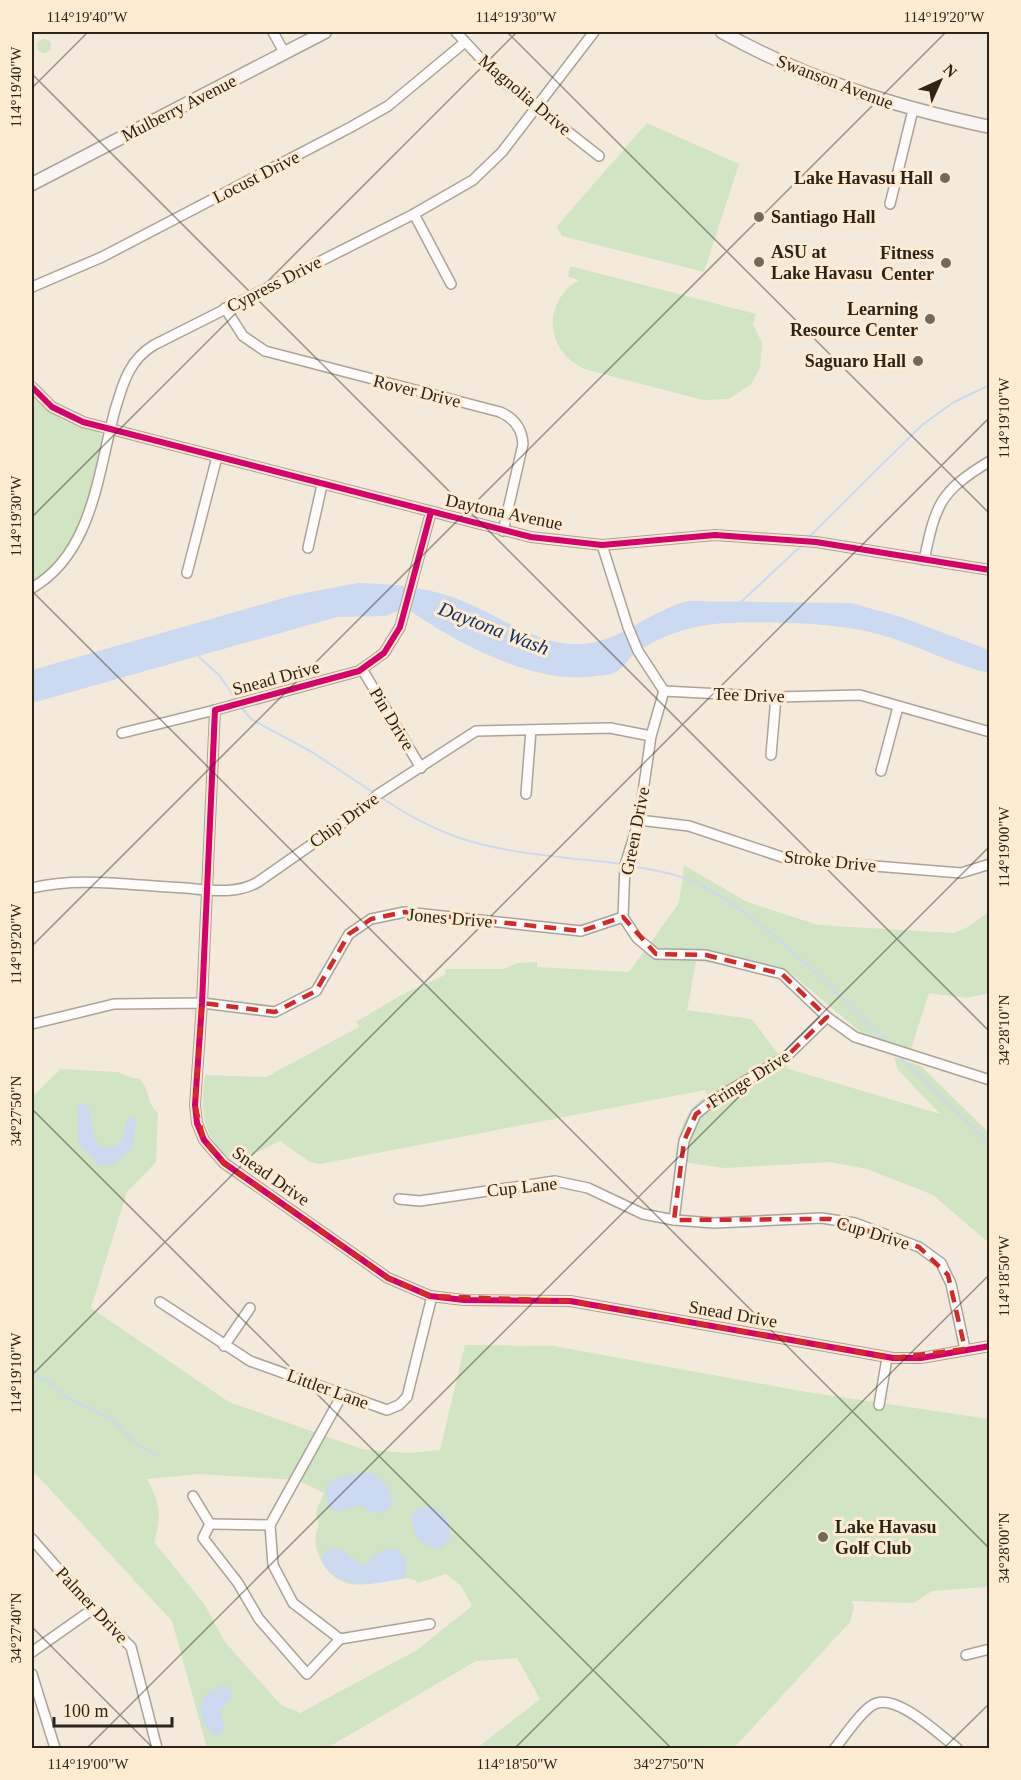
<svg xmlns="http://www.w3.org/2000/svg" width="1021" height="1780" viewBox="0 0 1021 1780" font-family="Georgia,serif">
	<rect width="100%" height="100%" fill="#f4eadc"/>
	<!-- green -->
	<g fill="#d1e4c4" fill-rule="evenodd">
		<circle cx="44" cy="46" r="7"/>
		<polygon points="647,123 739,164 704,272 562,236 557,226"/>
		<path d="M570,266L756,314L753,324L762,343L760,369L751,384L729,399L703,400L588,370C546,355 540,303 579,280L568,277Z"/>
		<path d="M32,397L62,420L98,431L104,438C89,492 84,551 32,583Z"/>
		<path d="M684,865L747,902L818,925L953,933L966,928L989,912V993L967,998L929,993L911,1049L878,1041L860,1032L792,974L696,961L687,1010L752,1019L789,1069L940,1114L898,1070L894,1057L921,1066L989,1133V1243L933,1195L867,1169L830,1162L725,1168L675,1161C678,1133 683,1112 707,1095L705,1090L320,1164L310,1162L280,1141L236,1163C202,1141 200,1112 205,1075L266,1077L359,1027L356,1022L403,994L445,975L446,969H504L517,963L537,962V967L629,972L679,903Z"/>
		<path d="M61,1069L118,1072L132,1078H138C151,1089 146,1103 158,1113L156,1162L127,1192L91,1308L229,1402L362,1449L407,1453L440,1450L465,1345L554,1346L807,1392L989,1419V1587L932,1591L914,1603L852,1601L854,1608L850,1622L734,1748H477L540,1699L517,1658L476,1661L327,1748H207L172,1621L32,1470V1097ZM198,1474L297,1480L324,1493C322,1499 317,1507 316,1514C316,1519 320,1524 318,1528C314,1536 315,1548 320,1558C345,1612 401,1564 418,1583L446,1574L461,1586L472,1606L417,1650L300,1713L281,1705L225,1642L205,1605L154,1542C162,1518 160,1501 147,1479Z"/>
	</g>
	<!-- water -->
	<g fill="#cbd9f1">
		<path d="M358,583C396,584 435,588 470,604C505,620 541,646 582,644C620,642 651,610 688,601L851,603L901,617L989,650V673C950,664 916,644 878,634C836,623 771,621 728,623C698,624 662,634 637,652C629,657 623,669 614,673C609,675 601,675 596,676C536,686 454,642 406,608L385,616L337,617L32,703V670L294,595Z"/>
		<path d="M85,1103C97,1110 83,1160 119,1145L123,1137L127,1119L132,1116L136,1120L132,1149L113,1164L99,1165L79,1145L77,1107Z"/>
		<path d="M363,1472L372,1473C383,1481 397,1494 390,1508C379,1518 368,1511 358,1505L339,1512L330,1509C317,1473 341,1479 363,1472Z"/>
		<path d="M430,1507C445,1511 453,1526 449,1541L439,1549L421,1543L412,1526V1513L420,1508Z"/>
		<path d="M336,1548C348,1551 356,1564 364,1565C376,1556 381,1545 398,1550L407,1561L406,1578C374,1584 342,1593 321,1561L326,1550Z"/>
		<path d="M225,1686L232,1691L233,1696L220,1711C223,1720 226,1728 219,1735H214C195,1720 195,1690 225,1686Z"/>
	</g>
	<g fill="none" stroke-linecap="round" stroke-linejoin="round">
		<!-- stream -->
		<g stroke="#cbd9f1" stroke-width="2">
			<polyline points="808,538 922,425 954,402 990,385"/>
			<polyline points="741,602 802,545"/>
			<polyline points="199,657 220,676 236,700"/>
			<polyline points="241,707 251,719 312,752 374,793"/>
			<path d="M379,796C404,813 429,827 457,837C508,855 568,857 622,864"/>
			<path d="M627,865C645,869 664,871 681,877C746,898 838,994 887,1043"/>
			<polyline points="897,1054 990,1144"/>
			<polyline points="32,1374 50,1382 68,1398 110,1418 138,1445 158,1456"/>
		</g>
		<defs>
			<g id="street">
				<polyline points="273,32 285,54"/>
				<polyline points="456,32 498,77 599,156"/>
				<polyline points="890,204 913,110"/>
				<polyline points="414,214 451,284"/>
				<polyline points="32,287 102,257 351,127 388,106 465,42"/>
				<path d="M225,308L243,336L265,351L500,412C514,418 522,428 523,444L503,531"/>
				<polyline points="32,387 52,407 83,422 531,537 602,545 715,535 816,542 990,570"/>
				<polyline points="431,512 400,627 384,653 359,671 215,710 202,1003 195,1105 197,1123 204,1140 224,1163 388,1278 430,1296 464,1300 570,1301 893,1358 921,1358 990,1346"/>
				<polyline points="602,545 628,627 638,651 664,691"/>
				<polyline points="308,548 322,485"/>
				<path d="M924,560C936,504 939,492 990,461"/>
				<polyline points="187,573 217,457"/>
				<path d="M32,588C93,553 98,472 115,410C123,383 129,360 154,345L414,214L473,180L502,152L594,32"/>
				<polyline points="362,669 421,768"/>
				<polyline points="664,691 651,736 639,820 625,865 623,917 637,938 656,954 706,955 782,974 827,1017 855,1037 990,1080"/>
				<polyline points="664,691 776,697 860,695 990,732"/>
				<polyline points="122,733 215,710"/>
				<polyline points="771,755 776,697"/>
				<polyline points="881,771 898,707"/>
				<polyline points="526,794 531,730"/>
				<polyline points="639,820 689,826 788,859 961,873 990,864"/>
				<path d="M32,888C80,876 135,886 185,888C209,890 236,895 258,882L368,805L377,795L476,731L610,728L651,736"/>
				<polyline points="32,1024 114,1004 202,1003 275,1012 316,991 349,934 371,919 405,912 581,931 623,917"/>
				<polyline points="399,1199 420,1201 555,1181 588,1188 643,1214 674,1220 714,1223 821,1218 855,1223 919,1247 941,1263 951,1284 965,1349"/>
				<polyline points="674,1220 684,1141 696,1114 712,1101 787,1056 827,1017"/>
				<polyline points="160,1302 250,1361 387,1410 399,1405 407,1397 432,1296"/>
				<polyline points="224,1346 250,1308"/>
				<polyline points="879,1405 887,1358"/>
				<polyline points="193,1496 210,1524"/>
				<polyline points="210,1524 203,1538 238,1583 259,1619 307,1674 340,1639"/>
				<polyline points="210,1524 270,1525"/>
				<polyline points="32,1539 93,1609 131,1647 157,1748"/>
				<polyline points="340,1639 293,1603 273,1565 270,1525 342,1395"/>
				<polyline points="340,1639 430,1624"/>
				<polyline points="32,1652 93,1609"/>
				<polyline points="966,1655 990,1649"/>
				<polyline points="32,1674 55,1748"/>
				<path d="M835,1748C846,1735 857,1716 871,1706C893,1689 938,1734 957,1748"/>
			</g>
			<g id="secondary">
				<path d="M722,32C808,80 893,106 990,127"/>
				<polyline points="32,184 325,32"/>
			</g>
		</defs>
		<!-- street casing -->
		<use href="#street" stroke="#aba398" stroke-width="12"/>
		<!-- secondary casing -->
		<use href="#secondary" stroke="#aba398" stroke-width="15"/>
		<!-- street -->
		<use href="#street" stroke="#fdfcfa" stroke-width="9"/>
		<!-- secondary -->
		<use href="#secondary" stroke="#f9f5f3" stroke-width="12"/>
		<defs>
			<g id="cycleway">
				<polyline points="32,387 52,407 83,422 531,537 602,545 715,535 816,542 990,570"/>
				<polyline points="431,512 400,627 384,653 359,671 215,710 202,1003 195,1105 197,1123 204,1140 224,1163 388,1278 430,1296 464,1300 570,1301 893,1358 921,1358 990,1346"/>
			</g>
		</defs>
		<!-- cycleway casing -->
		<use href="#cycleway" stroke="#ffebd1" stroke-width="10"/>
		<!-- cycleway -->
		<use href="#cycleway" stroke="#d6006c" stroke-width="6"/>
	</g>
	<!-- marked area -->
	<path fill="none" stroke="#d62828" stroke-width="4.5" stroke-dasharray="12 8" stroke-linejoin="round" d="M405,912L581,931L623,917L656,954L706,955L782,974L827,1017L787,1056L696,1114L684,1141L674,1220L830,1219L919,1247L948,1275L965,1349L893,1358L570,1301L430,1296L388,1278L224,1163L204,1140L195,1105L202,1003L275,1012L316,991L349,934L371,919Z"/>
	<!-- ticks -->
	<path fill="none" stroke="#2b241a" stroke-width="1.5" stroke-opacity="0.45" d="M507,32L990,514M32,74L990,1032M32,88L88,32M32,517L517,32M32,591L990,1549M32,946L946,32M32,1109L671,1748M32,1375L990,417M32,1627L153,1748M87,1748L990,846M515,1748L990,1274M944,1748L990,1703"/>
	<!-- markers -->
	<g fill="#71695e" stroke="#ffebd1" stroke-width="2">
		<circle cx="945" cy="178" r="6"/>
		<circle cx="759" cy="217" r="6"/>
		<circle cx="759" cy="262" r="6"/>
		<circle cx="946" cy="263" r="6"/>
		<circle cx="930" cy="319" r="6"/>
		<circle cx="918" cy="361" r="6"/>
		<circle cx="823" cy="1537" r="6"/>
	</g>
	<g text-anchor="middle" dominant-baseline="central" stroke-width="6" stroke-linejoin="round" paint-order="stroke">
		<!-- street labels -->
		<g font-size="18" fill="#2b241a" stroke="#ffebd1">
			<text transform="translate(835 82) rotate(21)">Swanson Avenue</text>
			<text transform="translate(525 95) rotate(40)">Magnolia Drive</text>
			<text transform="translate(179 108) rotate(-27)">Mulberry Avenue</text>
			<text transform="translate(256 177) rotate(-27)">Locust Drive</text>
			<text transform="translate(274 284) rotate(-27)">Cypress Drive</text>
			<text transform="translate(417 391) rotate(14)">Rover Drive</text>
			<text transform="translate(504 512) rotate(12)">Daytona Avenue</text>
			<text transform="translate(276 678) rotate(-15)">Snead Drive</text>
			<text transform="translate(749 695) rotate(2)">Tee Drive</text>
			<text transform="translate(392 719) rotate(59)">Pin Drive</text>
			<text transform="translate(344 820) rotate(-36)">Chip Drive</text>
			<text transform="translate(635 831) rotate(-79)">Green Drive</text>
			<text transform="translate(830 861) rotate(6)">Stroke Drive</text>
			<text transform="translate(450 918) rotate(5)">Jones Drive</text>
			<text transform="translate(749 1079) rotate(-32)">Fringe Drive</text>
			<text transform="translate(271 1176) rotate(35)">Snead Drive</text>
			<text transform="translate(522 1187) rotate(-6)">Cup Lane</text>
			<text transform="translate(873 1233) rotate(17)">Cup Drive</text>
			<text transform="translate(733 1314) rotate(10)">Snead Drive</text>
			<text transform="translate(328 1389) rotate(20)">Littler Lane</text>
			<text transform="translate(92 1605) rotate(47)">Palmer Drive</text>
		</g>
		<!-- poi labels -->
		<g font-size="18" font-weight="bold" fill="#2b241a" stroke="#ffebd1" text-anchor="end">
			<text x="933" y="178">Lake Havasu Hall</text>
			<text x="771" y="217" text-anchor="start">Santiago Hall</text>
			<text x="771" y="252" text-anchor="start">ASU at<tspan x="771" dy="21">Lake Havasu</tspan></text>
			<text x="934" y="253">Fitness<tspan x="934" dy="21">Center</tspan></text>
			<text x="918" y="309">Learning<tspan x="918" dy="21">Resource Center</tspan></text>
			<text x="906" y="361">Saguaro Hall</text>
			<text x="835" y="1527" text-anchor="start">Lake Havasu<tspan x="835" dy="21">Golf Club</tspan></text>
		</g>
		<!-- water labels -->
		<g font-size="20" font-style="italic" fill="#0f316a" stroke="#ffebd1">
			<text transform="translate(494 628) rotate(21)">Daytona Wash</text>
		</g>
	</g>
	<!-- border -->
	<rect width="1021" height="1780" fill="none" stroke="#ffebd1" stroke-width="66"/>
	<!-- north arrow -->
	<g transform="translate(940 81) rotate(45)" stroke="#ffebd1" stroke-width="4.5" paint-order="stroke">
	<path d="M0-4.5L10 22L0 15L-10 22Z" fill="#2b241a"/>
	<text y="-9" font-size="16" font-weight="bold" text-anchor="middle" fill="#2b241a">N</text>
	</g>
	<!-- scale -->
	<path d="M54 1717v9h118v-9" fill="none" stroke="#2b241a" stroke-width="3"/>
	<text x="63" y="1717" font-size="18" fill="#2b241a" stroke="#ffebd1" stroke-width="4.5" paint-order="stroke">100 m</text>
	<rect x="33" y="33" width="955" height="1714" fill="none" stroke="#2b241a" stroke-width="2"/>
	<g font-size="15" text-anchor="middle" fill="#2b241a">
		<text x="87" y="22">114°19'40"W</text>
		<text x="516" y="22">114°19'30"W</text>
		<text x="944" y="22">114°19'20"W</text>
		<text transform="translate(16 87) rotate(-90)" y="5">114°19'40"W</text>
		<text transform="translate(1004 418) rotate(-90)" y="5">114°19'10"W</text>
		<text transform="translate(16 516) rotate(-90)" y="5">114°19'30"W</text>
		<text transform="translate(1004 847) rotate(-90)" y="5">114°19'00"W</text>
		<text transform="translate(16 944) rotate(-90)" y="5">114°19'20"W</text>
		<text transform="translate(1004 1030) rotate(-90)" y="5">34°28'10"N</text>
		<text transform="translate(16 1111) rotate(-90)" y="5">34°27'50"N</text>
		<text transform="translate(1004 1276) rotate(-90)" y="5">114°18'50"W</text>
		<text transform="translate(16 1373) rotate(-90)" y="5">114°19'10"W</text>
		<text transform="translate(1004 1548) rotate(-90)" y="5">34°28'00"N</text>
		<text transform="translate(16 1628) rotate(-90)" y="5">34°27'40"N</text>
		<text x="88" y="1769">114°19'00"W</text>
		<text x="517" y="1769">114°18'50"W</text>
		<text x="669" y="1769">34°27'50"N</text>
	</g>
</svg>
